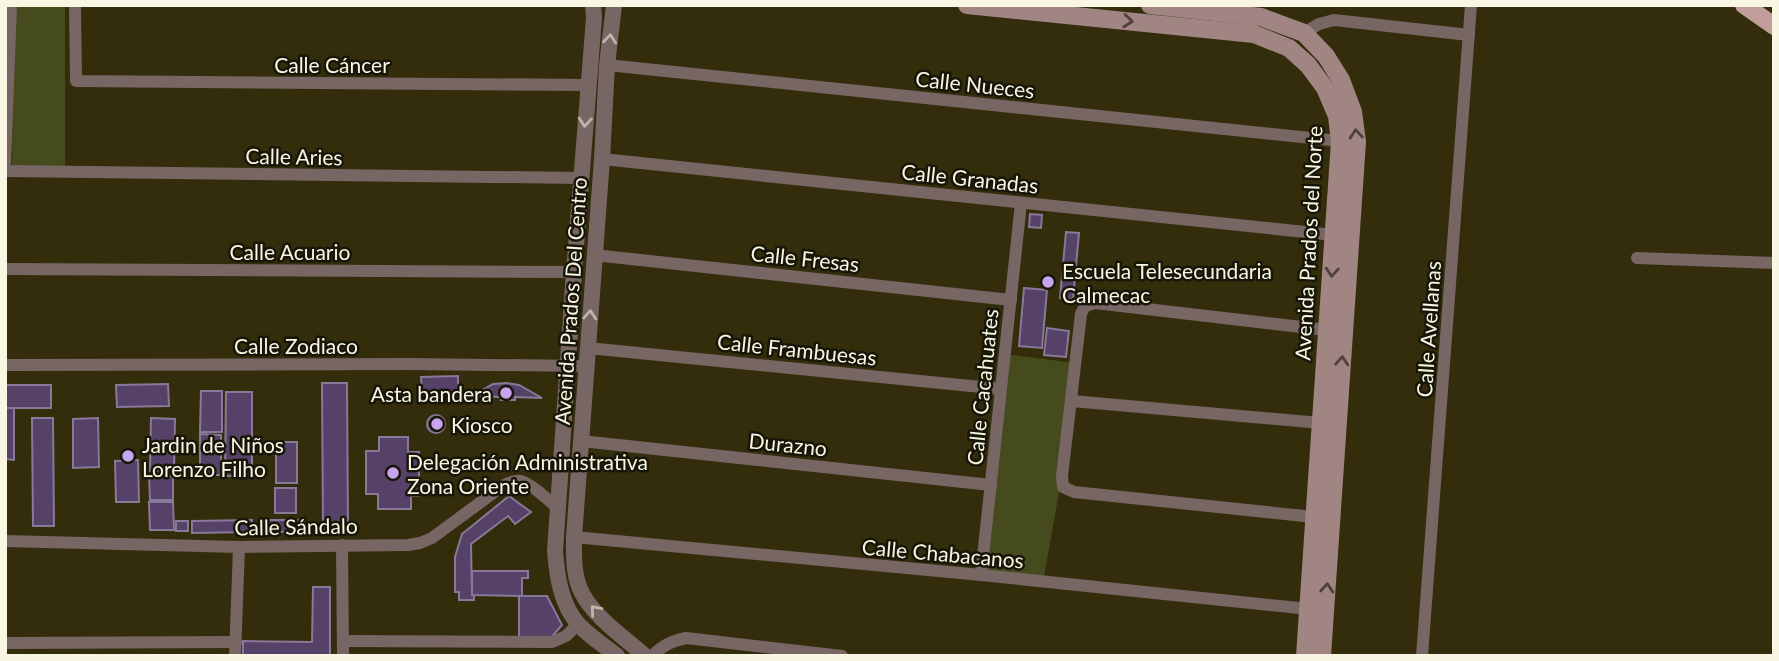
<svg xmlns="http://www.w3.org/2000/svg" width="1779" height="661" viewBox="0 0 1779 661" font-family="Lato,sans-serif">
	<rect width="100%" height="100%" fill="#332d0c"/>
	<!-- green -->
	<g fill="#454b1d">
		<polygon points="13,5 65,5 65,167 12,166"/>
		<polygon points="1005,354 1076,363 1062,476 1043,582 981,575"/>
	</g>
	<!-- building -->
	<g fill="#564169" stroke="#887998" stroke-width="2">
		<polygon points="1030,214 1042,215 1041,228 1029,227"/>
		<polygon points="1066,232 1079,233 1073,299 1060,298"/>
		<polygon points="1024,288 1047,290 1042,348 1019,346"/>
		<polygon points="1047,328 1069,331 1066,357 1044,355"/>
		<polygon points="458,376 458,391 422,393 421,377"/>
		<polygon points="322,383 347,383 348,529 323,530"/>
		<polygon points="506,383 519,385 542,398 515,397 515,400 501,400 502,397 472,396 493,384"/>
		<polygon points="168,384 169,406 117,407 116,385"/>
		<rect x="5" y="385" width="46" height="23"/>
		<polygon points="201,391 222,391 222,432 200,432"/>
		<polygon points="226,392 252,392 252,476 225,476"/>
		<polygon points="5,408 14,408 14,460 5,459"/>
		<circle cx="436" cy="424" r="9"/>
		<polygon points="32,418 53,418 54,526 33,526"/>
		<polygon points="98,418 99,467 73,468 73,419"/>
		<polygon points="151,418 175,419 174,472 150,471"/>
		<polygon points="200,434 221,435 221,475 200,475"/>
		<polygon points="379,437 408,437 408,452 419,452 419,496 411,496 411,509 378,509 378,494 366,494 366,451 379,451"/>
		<rect x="276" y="442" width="21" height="41"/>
		<polygon points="138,460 139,502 116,502 115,461"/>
		<polygon points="149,476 173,476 173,500 150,500"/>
		<rect x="275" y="488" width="21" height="25"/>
		<polygon points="509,496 531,512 515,524 508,516 471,544 472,595 474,596 474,600 459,600 459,592 455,592 455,557 462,534"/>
		<polygon points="149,502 173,502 174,530 150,530"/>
		<polygon points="252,520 252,532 192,533 192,521"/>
		<rect x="268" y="520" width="37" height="12"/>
		<rect x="176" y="521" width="12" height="10"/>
		<polygon points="472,571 528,571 528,578 522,578 522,596 472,595"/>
		<polygon points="313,587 330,587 330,656 243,656 243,641 312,642"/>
		<polygon points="519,596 547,596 562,625 549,640 519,640"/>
	</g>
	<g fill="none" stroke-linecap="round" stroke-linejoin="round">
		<!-- minor -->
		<g stroke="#776664" stroke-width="12">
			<polyline points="75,5 76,81 588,85"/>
			<polyline points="1304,33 1319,24 1334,20 1469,35"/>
			<polyline points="607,65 1340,141"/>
			<polyline points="602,159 1334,235"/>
			<polyline points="5,163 11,5"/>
			<polyline points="5,171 582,178"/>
			<polyline points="594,255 1011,300"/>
			<polyline points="1637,258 1774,263"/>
			<polyline points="5,269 574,272"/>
			<polyline points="588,348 1001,389"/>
			<polyline points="5,365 409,364 586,366"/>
			<polyline points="1072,401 1321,423"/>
			<polyline points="581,441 991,485"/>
			<polyline points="1314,517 1074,492 1063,487 1062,476 1081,314 1085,306 1095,303 1327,330"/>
			<polyline points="574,537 981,575 1309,609"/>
			<path d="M5,541L239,547L408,545L420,543L432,538L504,485C510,482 515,480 521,481C532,484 549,501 559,509"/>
			<polyline points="342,545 343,656"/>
			<polyline points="981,575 1021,203"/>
			<polyline points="343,641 552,642 566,636 578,624"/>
			<polyline points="5,643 236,642"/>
			<polyline points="235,656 239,547"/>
			<path d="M652,656C662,646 671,641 686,638L842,656"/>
			<polyline points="1422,656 1471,5"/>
		</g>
		<!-- tertiary -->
		<g stroke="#776664" stroke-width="16">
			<path d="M593,5L594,18L574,272L555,551C557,577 561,604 578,624C589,636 605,646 617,656"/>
			<path d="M614,5L607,65L602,159L574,537C574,556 573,576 582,593C594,617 625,638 645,656"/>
		</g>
		<!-- secondary -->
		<g stroke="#a18583" stroke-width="18">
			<polyline points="967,5 1254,34 1289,48 1308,65 1325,88 1337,116 1340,141 1305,656"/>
			<polyline points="1150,5 1261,17 1304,33 1326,56 1341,80 1353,112 1357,142 1322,656"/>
		</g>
		<!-- primary -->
		<polyline stroke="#c19e9b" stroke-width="18" points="1744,5 1774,26"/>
	</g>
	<!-- one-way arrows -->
	<defs><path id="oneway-chevron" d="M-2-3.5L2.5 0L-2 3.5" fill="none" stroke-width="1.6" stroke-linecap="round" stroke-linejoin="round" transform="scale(1.75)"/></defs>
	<g stroke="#4f4239">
		<use href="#oneway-chevron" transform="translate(1128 21) rotate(6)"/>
		<use href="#oneway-chevron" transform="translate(1356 134) rotate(-95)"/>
		<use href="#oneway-chevron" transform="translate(1332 272) rotate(94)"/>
		<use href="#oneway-chevron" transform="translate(1342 361) rotate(-86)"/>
		<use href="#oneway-chevron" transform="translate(1327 588) rotate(-86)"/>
	</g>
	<g stroke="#beb5aa">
		<use href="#oneway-chevron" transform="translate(610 39) rotate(-84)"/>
		<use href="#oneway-chevron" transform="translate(585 122) rotate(94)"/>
		<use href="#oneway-chevron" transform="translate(590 315) rotate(-86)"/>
		<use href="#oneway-chevron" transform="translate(595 610) rotate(-131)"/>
	</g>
	<!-- markers -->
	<g fill="#c8a5ee" stroke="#181608" stroke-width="2.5">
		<circle cx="1048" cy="282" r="7"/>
		<circle cx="506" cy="393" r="7"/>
		<circle cx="437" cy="424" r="7"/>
		<circle cx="128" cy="456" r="7"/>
		<circle cx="393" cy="473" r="7"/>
	</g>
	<g text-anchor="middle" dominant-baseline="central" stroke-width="5" stroke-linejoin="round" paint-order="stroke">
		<!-- street labels -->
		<g font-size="21" fill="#f9f6e3" stroke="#181608">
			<text x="332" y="64">Calle Cáncer</text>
			<text transform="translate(975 84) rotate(6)">Calle Nueces</text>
			<text transform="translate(294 156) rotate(1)">Calle Aries</text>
			<text transform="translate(970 178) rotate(6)">Calle Granadas</text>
			<text transform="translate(1308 243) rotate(-87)">Avenida Prados del Norte</text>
			<text x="290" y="251">Calle Acuario</text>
			<text transform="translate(805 258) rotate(6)">Calle Fresas</text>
			<text transform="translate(570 301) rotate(-86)">Avenida Prados Del Centro</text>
			<text transform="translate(1428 329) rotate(-86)">Calle Avellanas</text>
			<text x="296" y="345">Calle Zodiaco</text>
			<text transform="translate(797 349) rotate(6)">Calle Frambuesas</text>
			<text transform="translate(982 387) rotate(-84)">Calle Cacahuates</text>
			<text transform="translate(788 444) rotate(6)">Durazno</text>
			<text transform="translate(296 526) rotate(-1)">Calle Sándalo</text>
			<text transform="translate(943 553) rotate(5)">Calle Chabacanos</text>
		</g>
		<!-- poi labels -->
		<g font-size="21" fill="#f9f6e3" stroke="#181608" text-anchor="start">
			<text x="1062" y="270">Escuela Telesecundaria<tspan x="1062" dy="24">Calmecac</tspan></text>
			<text x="492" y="393" text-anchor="end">Asta bandera</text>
			<text x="451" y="424">Kiosco</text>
			<text x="142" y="444">Jardin de Niños<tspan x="142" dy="24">Lorenzo Filho</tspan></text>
			<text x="407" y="461">Delegación Administrativa<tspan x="407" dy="24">Zona Oriente</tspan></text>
		</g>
	</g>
	<!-- border -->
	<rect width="1779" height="661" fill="none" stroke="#f9f6e3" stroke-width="14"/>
</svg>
